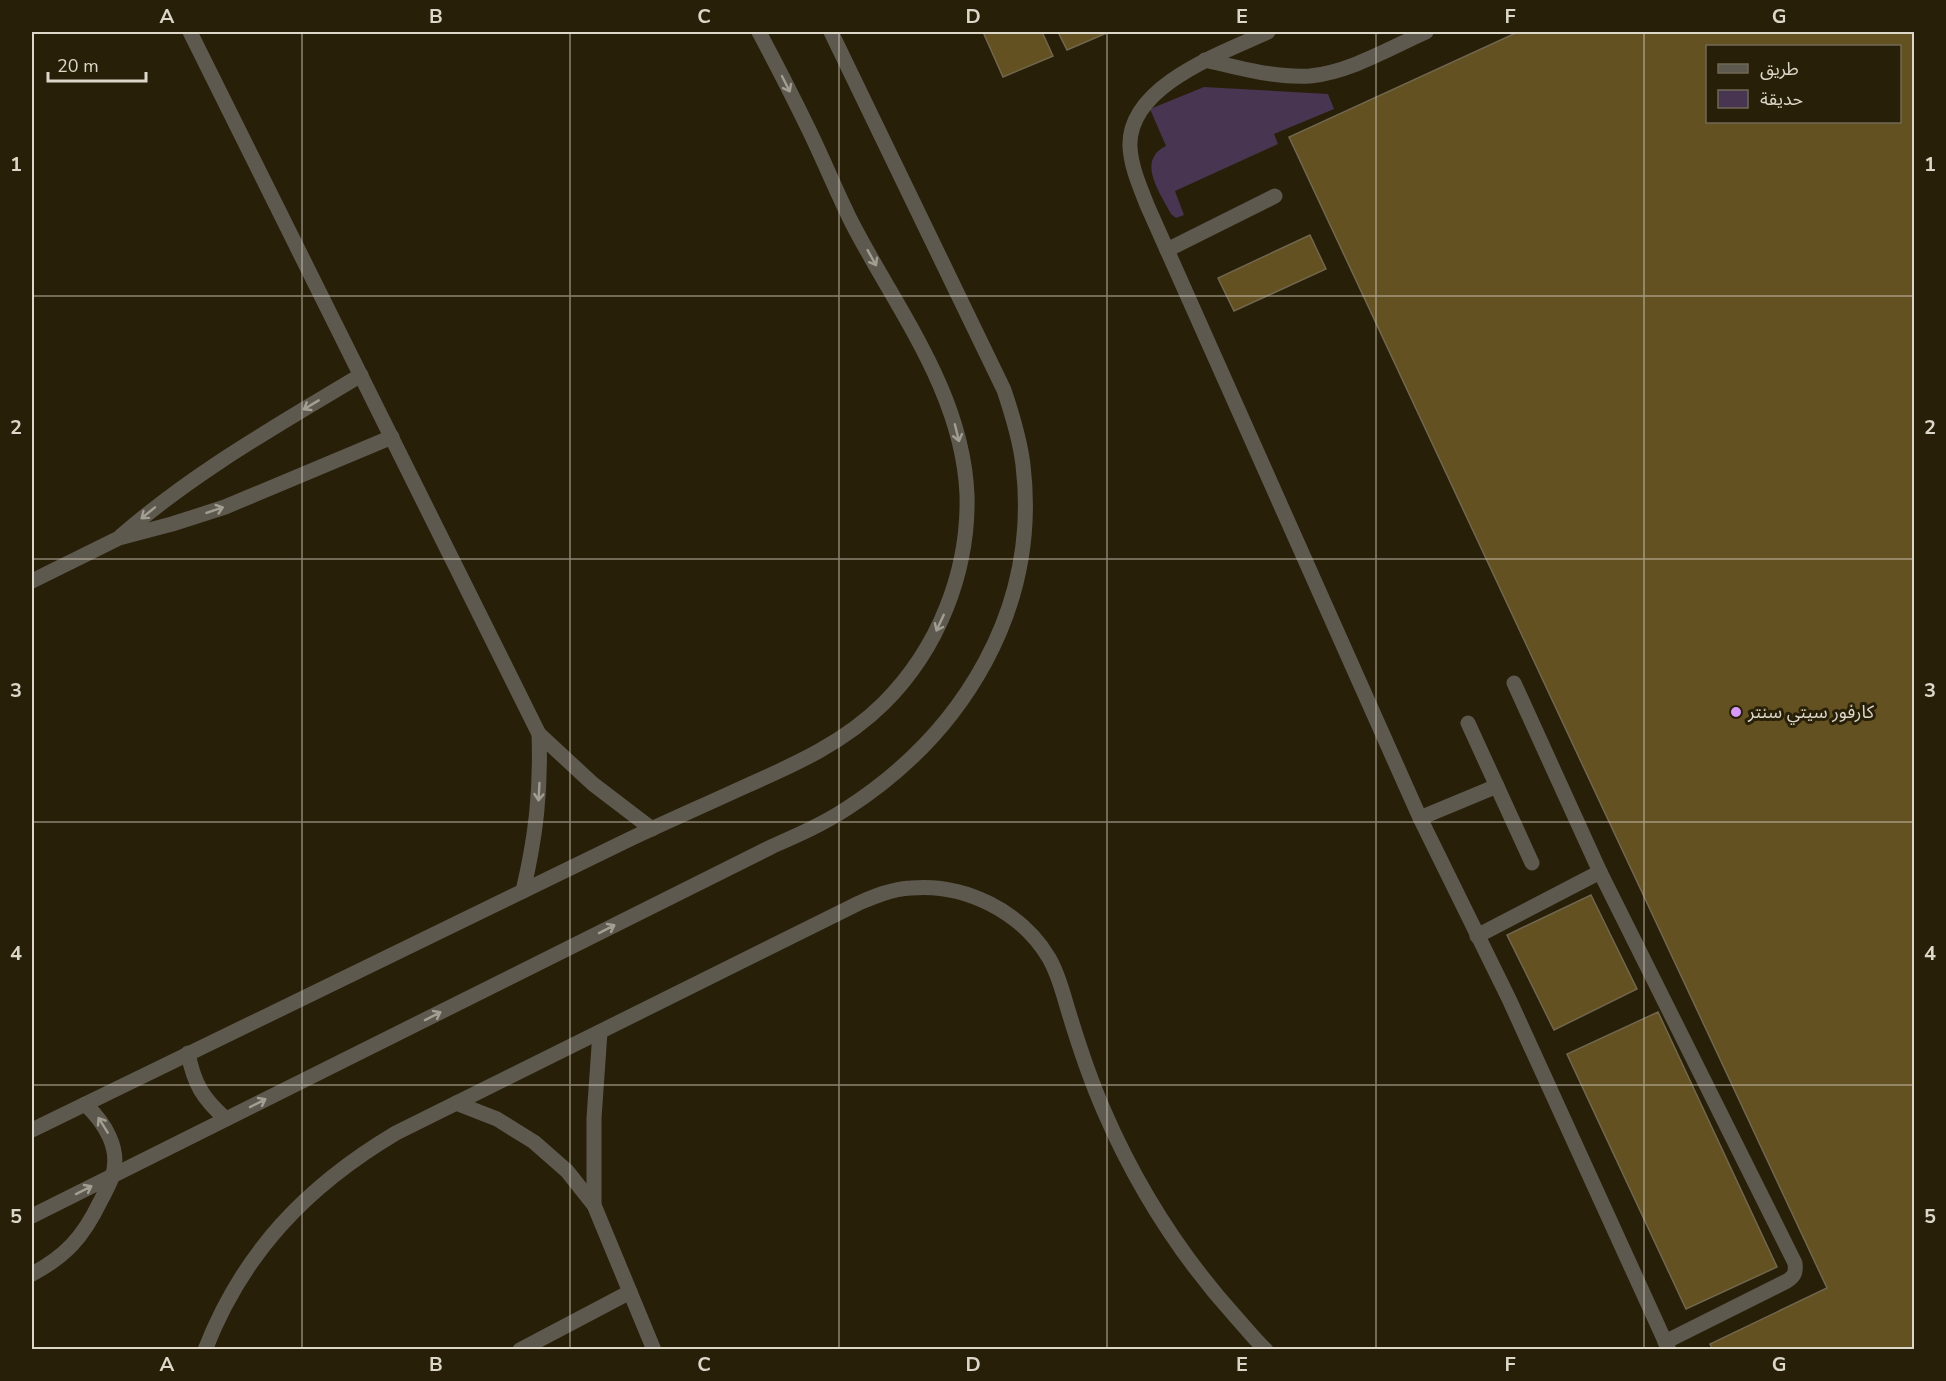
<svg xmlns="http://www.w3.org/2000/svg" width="1946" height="1381" viewBox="0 0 1946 1381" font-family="'Nunito Sans','Noto Sans Arabic',sans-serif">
	<rect width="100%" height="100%" fill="#281f08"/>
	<!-- green -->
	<path fill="#483551" d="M1204,87L1328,94L1334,109L1274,134L1278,144L1175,191L1184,215L1176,218L1171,214C1164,200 1143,171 1155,155C1157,151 1162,148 1166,146L1150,109Z"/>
	<!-- building -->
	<g fill="#635121" stroke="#71674e" stroke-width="1.5" fill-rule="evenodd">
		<polygon points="983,32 1042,32 1053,56 1003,77"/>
		<polygon points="1058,32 1109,32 1067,50"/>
		<path d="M1518,32H1913L1914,35V1350H1713L1710,1344L1827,1288L1289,137ZM1708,46H1900V122H1708Z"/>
		<polygon points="1310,235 1326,269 1234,311 1218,278"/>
		<polygon points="1591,895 1637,989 1554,1030 1507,935"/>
		<polygon points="1658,1012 1777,1267 1686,1309 1567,1054"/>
	</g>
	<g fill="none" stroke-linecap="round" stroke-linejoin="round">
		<!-- minor -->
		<g stroke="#5e594f" stroke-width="15">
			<polyline points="190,32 539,734 593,784 652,829"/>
			<path d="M1268,32C1222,53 1127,86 1130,147C1131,167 1140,187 1147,205L1420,818L1509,999L1669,1350"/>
			<path d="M1205,60C1239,68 1275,78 1310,76C1350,72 1390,48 1426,32"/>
			<polyline points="1167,250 1275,196"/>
			<path d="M121,536C194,472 278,425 361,375"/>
			<polyline points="32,581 119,538 172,524 225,507 392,437"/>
			<path d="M1514,683L1600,872L1795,1263C1796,1272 1795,1276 1787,1281L1665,1342"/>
			<polyline points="1468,723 1532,863"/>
			<polyline points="1420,818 1497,786"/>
			<path d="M523,891C536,836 541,791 539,734"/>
			<polyline points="1477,936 1600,872"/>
			<path d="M188,1053C194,1084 203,1099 226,1119"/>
			<polyline points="456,1103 497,1119 534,1142 567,1171 594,1205 654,1350"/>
			<path d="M32,1130C231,1033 430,936 630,839C668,821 707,804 746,786C796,764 845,742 884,703C938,649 969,572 967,495C963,393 897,310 852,223C837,193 824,161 809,130C793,97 776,64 759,32"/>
			<polyline points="594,1205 594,1118 600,1032"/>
			<path d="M32,1216L773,846C798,835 823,824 846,809C964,733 1040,608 1023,465C1020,439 1012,414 1004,390L831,32"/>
			<path d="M32,1274C66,1256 83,1237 100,1202C104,1194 109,1186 112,1177C122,1149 104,1122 85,1104"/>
			<path d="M205,1350C243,1252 307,1186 396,1133L859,903C875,896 892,889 911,888C964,883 1021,911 1049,958C1059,975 1063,994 1069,1013C1079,1046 1090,1079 1104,1111C1136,1185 1181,1256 1235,1316C1245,1327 1255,1340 1266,1350"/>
			<polyline points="520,1350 630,1292"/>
		</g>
	</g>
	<!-- one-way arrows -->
	<defs><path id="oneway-shaft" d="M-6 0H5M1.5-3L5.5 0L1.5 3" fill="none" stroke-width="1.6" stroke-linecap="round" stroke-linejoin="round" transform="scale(1.5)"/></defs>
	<g stroke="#a39e92">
		<use href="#oneway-shaft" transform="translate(786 84) rotate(63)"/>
		<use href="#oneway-shaft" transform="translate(872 258) rotate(61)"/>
		<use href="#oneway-shaft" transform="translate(311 405) rotate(149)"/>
		<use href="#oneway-shaft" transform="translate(957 433) rotate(76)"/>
		<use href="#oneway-shaft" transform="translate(215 510) rotate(-19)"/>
		<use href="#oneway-shaft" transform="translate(148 513) rotate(141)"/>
		<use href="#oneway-shaft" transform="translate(940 623) rotate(115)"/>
		<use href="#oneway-shaft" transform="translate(539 792) rotate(93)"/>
		<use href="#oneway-shaft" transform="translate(607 929) rotate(-27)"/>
		<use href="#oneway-shaft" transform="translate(433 1016) rotate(-27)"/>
		<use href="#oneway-shaft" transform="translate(258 1103) rotate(-27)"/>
		<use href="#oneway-shaft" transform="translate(103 1125) rotate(-122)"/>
		<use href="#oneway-shaft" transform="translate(84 1190) rotate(-27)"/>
	</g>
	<!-- grid -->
	<path fill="none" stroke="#dcd7c9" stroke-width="1.5" stroke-opacity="0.55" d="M302,32V1350M570,32V1350M839,32V1350M1107,32V1350M1376,32V1350M1644,32V1350M32,296H1914M32,559H1914M32,822H1914M32,1085H1914"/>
	<!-- markers -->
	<circle fill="#d89af8" stroke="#281f08" stroke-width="2" cx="1736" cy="712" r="6"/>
	<g text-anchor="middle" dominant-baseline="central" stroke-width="6" stroke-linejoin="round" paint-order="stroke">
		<!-- poi labels -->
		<g font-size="18" fill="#dcd7c9" stroke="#281f08" text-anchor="start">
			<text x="1748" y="712">كارفور سيتي سنتر</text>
		</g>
	</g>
	<!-- border -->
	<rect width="1946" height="1381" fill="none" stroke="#281f08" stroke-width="66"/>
	<!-- legend -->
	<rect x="1706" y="45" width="195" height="78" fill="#281f08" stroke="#706955" stroke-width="1.5"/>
	<rect x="1718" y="64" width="30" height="9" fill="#5e594f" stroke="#706955" stroke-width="1.5"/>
	<text x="1760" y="75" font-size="18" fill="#dcd7c9">طريق</text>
	<rect x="1718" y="90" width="30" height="18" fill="#483551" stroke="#706955" stroke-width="1.5"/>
	<text x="1760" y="105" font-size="18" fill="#dcd7c9">حديقة</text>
	<!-- scale -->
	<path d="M48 72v9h98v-9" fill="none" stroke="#dcd7c9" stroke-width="3"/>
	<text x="57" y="72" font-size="18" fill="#dcd7c9" stroke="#281f08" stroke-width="4.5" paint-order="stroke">20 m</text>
	<rect x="33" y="33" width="1880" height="1315" fill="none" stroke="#dcd7c9" stroke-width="2"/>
	<g font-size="20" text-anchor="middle" font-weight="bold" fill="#dcd7c9">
		<text x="167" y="23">A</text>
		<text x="436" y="23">B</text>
		<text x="704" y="23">C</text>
		<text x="973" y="23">D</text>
		<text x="1242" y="23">E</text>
		<text x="1510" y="23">F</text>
		<text x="1779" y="23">G</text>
		<text x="16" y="171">1</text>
		<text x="1930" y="171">1</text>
		<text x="16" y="434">2</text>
		<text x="1930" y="434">2</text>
		<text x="16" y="697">3</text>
		<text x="1930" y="697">3</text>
		<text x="16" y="960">4</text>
		<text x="1930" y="960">4</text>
		<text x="16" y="1223">5</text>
		<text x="1930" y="1223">5</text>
		<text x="167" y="1371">A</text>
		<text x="436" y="1371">B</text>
		<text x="704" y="1371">C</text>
		<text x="973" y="1371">D</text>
		<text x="1242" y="1371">E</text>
		<text x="1510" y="1371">F</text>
		<text x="1779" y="1371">G</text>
	</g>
</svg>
